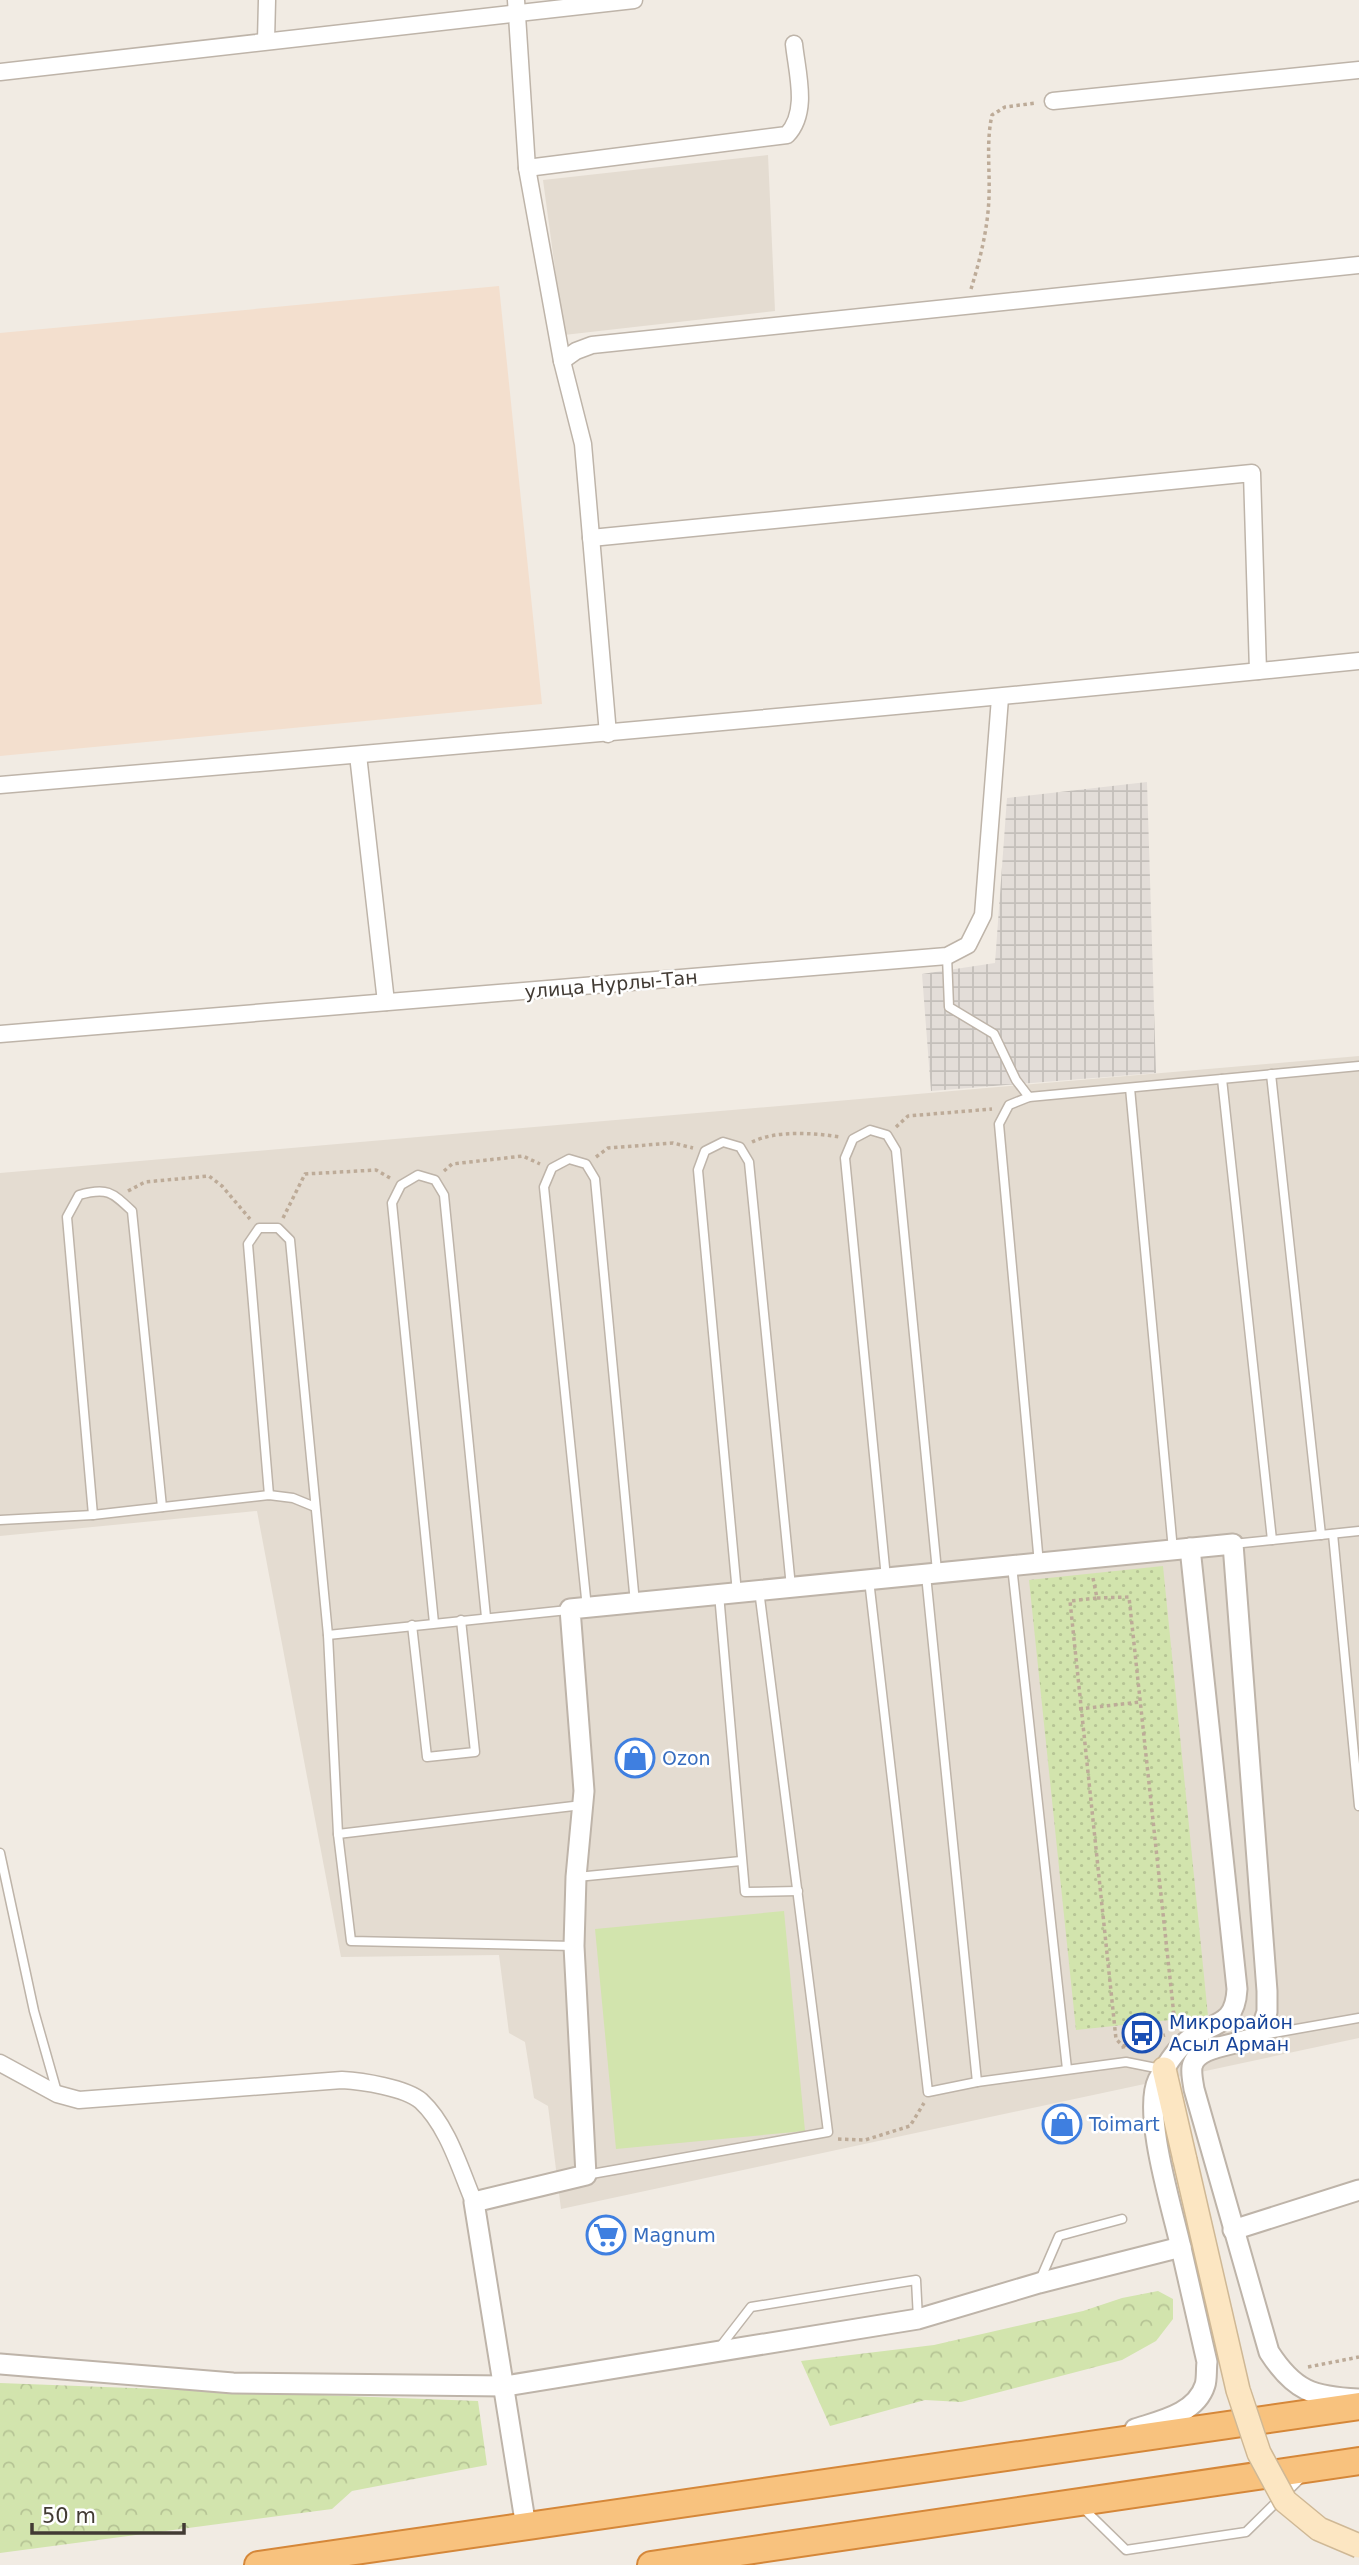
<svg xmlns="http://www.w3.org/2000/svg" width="1359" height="2565" viewBox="0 0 1359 2565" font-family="'DejaVu Sans',sans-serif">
	<defs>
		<pattern id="industrial-grid" width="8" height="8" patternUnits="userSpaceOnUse" patternTransform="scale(1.75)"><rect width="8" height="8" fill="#e3ddd8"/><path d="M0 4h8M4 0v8" fill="none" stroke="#c4bfba"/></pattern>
		<pattern id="forest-crowns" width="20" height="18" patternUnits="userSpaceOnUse" patternTransform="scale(1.75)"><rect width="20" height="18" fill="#d2e4ad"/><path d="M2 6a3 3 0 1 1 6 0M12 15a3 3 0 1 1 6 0" fill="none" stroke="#b6c495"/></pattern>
		<pattern id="park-dots" width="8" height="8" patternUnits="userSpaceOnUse" patternTransform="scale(1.75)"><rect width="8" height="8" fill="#d2e4ad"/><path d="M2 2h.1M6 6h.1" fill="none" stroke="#b6c495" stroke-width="1.8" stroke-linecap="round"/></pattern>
	</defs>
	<rect width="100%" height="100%" fill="#f1ebe3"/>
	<!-- residential -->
	<g fill="#e4dcd1">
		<polygon points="768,155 775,311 564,335 543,180"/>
		<polygon points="1359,1056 1359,2038 561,2209 548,2106 534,2098 525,2042 509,2033 499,1955 341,1957 257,1511 0,1536 0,1173"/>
	</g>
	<!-- commercial -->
	<polygon fill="#f3dfce" points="499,286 542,704 0,756 0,333"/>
	<!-- industrial -->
	<polygon fill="url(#industrial-grid)" points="1147,782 1156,1073 931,1091 922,974 995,963 1007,798"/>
	<!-- forest -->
	<g fill="url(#forest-crowns)">
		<polygon points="1158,2291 1173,2299 1173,2319 1156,2341 1122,2360 961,2402 925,2400 830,2426 801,2361 934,2345 1083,2311 1122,2298"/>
		<polygon points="0,2383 478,2401 487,2465 352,2491 332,2509 0,2553"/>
	</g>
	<!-- park -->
	<polygon fill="url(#park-dots)" points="1163,1566 1208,2016 1076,2030 1029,1580"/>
	<!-- pitch -->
	<polygon fill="#d2e4ad" points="784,1911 805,2131 616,2149 595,1929"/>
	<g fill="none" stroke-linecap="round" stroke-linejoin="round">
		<defs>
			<g id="service">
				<polyline points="947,956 949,1007 994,1034 1016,1080 1029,1097"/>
				<polyline points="1271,1074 1321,1535"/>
				<polyline points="1222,1079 1272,1540"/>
				<polyline points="1130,1088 1173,1550"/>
				<polyline points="269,1495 248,1244 259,1228 278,1228 290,1240 328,1635 338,1834 351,1941 573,1946"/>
				<path d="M93,1515L67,1217L79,1195C107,1187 112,1192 132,1211L162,1507"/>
				<polyline points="0,1520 93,1515 269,1495 293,1498 315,1507"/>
				<polyline points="1333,1534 1359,1806"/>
				<polyline points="1233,1544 1359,1531"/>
				<polyline points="1039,1564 999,1124 1009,1105 1029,1097 1359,1066"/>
				<polyline points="1012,1566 1067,2069"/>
				<polyline points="926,1575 977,2082"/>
				<polyline points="886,1578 845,1158 853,1139 870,1130 887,1135 896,1150 937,1571"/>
				<polyline points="869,1580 928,2092 977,2082 1126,2062 1161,2069"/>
				<polyline points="737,1593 698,1170 705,1151 723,1142 740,1147 749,1162 791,1587"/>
				<polyline points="719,1594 745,1892 798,1891"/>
				<polyline points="587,1608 544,1187 552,1168 569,1159 586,1164 595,1179 635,1603"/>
				<polyline points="434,1623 392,1203 401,1185 418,1175 435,1180 444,1195 486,1617"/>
				<polyline points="412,1625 427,1757 475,1752 461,1620"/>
				<polyline points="328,1635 568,1610"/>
				<polyline points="338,1834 582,1805"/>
				<polyline points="0,1853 34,2011 57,2092"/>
				<polyline points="577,1877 741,1861"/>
				<polyline points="1262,2035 1359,2018"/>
				<polyline points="586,2175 828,2132 759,1590"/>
				<polyline points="1040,2280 1059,2236 1122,2219"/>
				<polyline points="720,2347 751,2307 916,2280 918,2319"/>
				<polyline points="1082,2507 1126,2550 1246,2532 1301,2478"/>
			</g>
			<g id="minor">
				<polyline points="516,0 527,168 562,361 583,444 608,734"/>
				<polyline points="266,41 267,0"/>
				<polyline points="0,72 634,0"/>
				<polyline points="1053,101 1359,70"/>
				<path d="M527,168L787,135C809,112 797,73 794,44"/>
				<polyline points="562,361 576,351 592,345 1359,265"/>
				<polyline points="591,538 1252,473 1258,671"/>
				<polyline points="358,755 386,1002"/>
				<path d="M0,785C453,747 906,707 1359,661"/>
				<polyline points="0,1034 947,956 968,945 983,915 1000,698"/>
				<path d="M0,2063L57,2094L79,2100L342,2080C362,2081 406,2088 421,2101C448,2126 460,2169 474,2202"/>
			</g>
			<g id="tertiary">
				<polyline points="1233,2230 1359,2190"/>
				<polyline points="0,2364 233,2383 505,2386 918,2319 1039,2283 1181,2247"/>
				<path d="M1135,2429C1159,2421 1196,2414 1205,2385C1207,2379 1206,2369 1207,2362C1198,2324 1190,2286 1181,2248C1173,2211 1142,2113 1158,2080C1164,2068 1175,2051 1186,2042C1210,2020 1235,2030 1237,1989L1190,1548"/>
				<path d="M526,2527L474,2202L586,2175L574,1946L576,1877L584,1791L570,1609L1233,1544L1267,1991V2012L1259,2035C1242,2046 1196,2044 1192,2067C1191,2074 1193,2082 1194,2089L1269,2352C1294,2391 1313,2397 1358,2399"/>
			</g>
			<polyline id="secondary" points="1164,2069 1185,2160"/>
			<g id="trunk">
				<polyline points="258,2565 1359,2406"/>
				<polyline points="651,2565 1359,2461"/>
			</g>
		</defs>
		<!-- service casing -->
		<use href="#service" stroke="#beb4a9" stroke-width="11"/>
		<!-- minor casing -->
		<use href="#minor" stroke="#beb4a9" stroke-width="19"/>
		<!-- tertiary casing -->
		<use href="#tertiary" stroke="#beb4a9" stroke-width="23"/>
		<!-- secondary casing -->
		<use href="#secondary" stroke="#cfb895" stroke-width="26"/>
		<!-- trunk casing -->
		<use href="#trunk" stroke="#d58739" stroke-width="30"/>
		<!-- path -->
		<g stroke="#bdab98" stroke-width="3.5" stroke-dasharray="3.5 3.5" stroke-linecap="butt">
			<path d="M971,289C980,260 988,228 989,197C990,170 986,142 992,115L1005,107L1036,103"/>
			<polyline points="896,1127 908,1116 992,1109"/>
			<path d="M752,1142C776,1130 815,1133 840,1137"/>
			<polyline points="596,1157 608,1148 673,1143 693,1148"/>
			<polyline points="444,1171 452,1164 523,1156 540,1164"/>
			<polyline points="128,1191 145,1182 209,1176 222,1186 250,1219"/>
			<polyline points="283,1218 305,1174 376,1170 390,1178"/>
			<polyline points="1093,1578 1097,1598 1070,1601 1116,2039 1123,2046 1124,2051"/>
			<polyline points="1097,1598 1129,1597 1175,2025"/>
			<polyline points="1079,1709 1140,1702"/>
			<polyline points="1123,2046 1165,2035"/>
			<polyline points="838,2139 865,2140 910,2126 924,2103"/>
			<polyline points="1308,2367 1359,2357"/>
		</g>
		<!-- service -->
		<use href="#service" stroke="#fff" stroke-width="8"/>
		<!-- minor -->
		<use href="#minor" stroke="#fff" stroke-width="16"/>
		<!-- tertiary -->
		<use href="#tertiary" stroke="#fff" stroke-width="19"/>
		<!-- secondary -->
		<use href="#secondary" stroke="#fce6c2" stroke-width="23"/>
		<!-- trunk -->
		<use href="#trunk" stroke="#f8c27e" stroke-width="26"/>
		<defs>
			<polyline id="secondary-bridge" points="1185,2160 1238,2390 1259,2453 1285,2501 1319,2529 1359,2546"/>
		</defs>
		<!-- secondary-bridge casing -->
		<use href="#secondary-bridge" stroke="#cfb895" stroke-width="26" stroke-linecap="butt"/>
		<!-- secondary-bridge -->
		<use href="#secondary-bridge" stroke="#fce6c2" stroke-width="23"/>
	</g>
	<!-- icons -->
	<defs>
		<symbol id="shop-ring" viewBox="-11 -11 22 22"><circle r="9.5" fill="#fff" stroke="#3f7fe0" stroke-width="1.5"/><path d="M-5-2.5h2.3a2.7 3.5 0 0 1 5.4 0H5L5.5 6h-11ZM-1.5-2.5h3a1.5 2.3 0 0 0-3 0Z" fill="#3f7fe0"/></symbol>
		<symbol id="bus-ring" viewBox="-11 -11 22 22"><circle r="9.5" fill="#fff" stroke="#1a4fb4" stroke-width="1.5"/><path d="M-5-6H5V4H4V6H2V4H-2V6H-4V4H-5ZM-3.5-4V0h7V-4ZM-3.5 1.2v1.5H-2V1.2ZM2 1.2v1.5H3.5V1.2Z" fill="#1a4fb4"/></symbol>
		<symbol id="supermarket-ring" viewBox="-11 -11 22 22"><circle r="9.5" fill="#fff" stroke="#3f7fe0" stroke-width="1.5"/><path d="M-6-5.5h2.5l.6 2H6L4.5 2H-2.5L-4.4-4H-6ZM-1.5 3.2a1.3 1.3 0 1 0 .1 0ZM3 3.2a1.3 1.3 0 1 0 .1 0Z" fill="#3f7fe0"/></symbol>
	</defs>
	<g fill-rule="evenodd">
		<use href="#shop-ring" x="613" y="1736" width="44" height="44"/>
		<use href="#bus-ring" x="1120" y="2011" width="44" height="44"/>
		<use href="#shop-ring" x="1040" y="2102" width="44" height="44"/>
		<use href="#supermarket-ring" x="584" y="2213" width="44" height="44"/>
	</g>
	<g text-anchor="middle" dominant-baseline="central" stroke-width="5" stroke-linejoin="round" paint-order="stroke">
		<!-- street labels -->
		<g font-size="19" fill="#423b34" stroke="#fff">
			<text transform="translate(611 984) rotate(-5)">улица Нурлы-Тан</text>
		</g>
		<!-- shop labels -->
		<g font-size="19" fill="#366cbe" stroke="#fff" text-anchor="start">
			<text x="662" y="1758">Ozon</text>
			<text x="1089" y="2124">Toimart</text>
			<text x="633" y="2235">Magnum</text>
		</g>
		<!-- transit labels -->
		<g font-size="19" fill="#164399" stroke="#fff" text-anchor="start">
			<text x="1169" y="2022">Микрорайон<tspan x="1169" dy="22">Асыл Арман</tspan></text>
		</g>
	</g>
	<!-- scale -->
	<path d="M32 2523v10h152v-10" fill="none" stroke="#423b34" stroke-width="3.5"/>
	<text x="42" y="2523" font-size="21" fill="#423b34" stroke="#ffffff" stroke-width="5" paint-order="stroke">50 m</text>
</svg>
